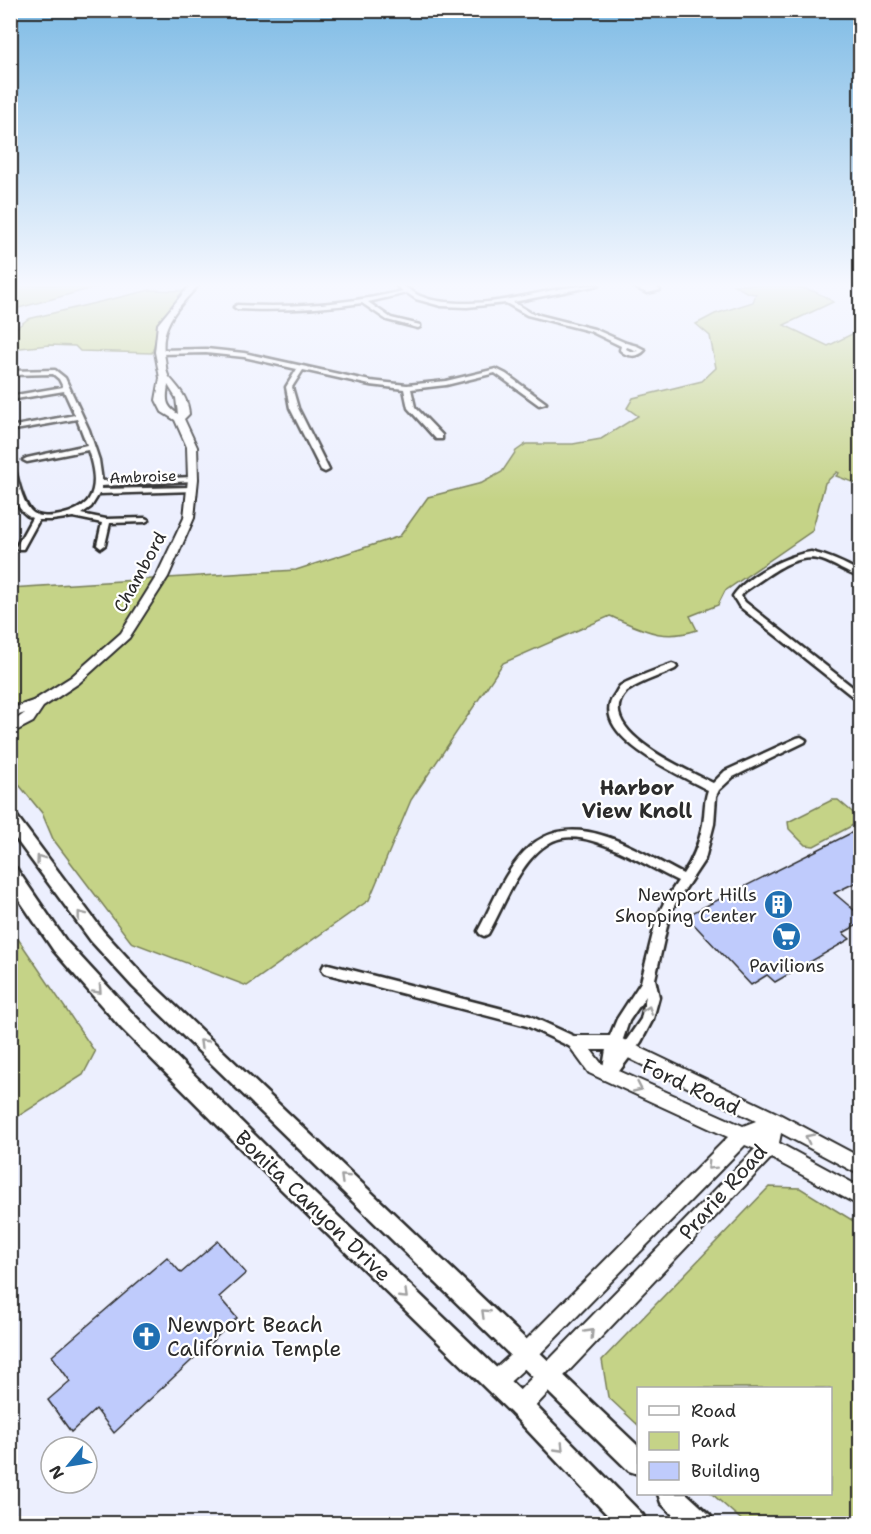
<svg xmlns="http://www.w3.org/2000/svg" width="871" height="1534" viewBox="0 0 871 1534" font-family="'Shantell Sans',sans-serif">
	<rect width="100%" height="100%" fill="#eceffe"/>
	<filter id="ink" filterUnits="userSpaceOnUse"><feTurbulence type="fractalNoise" baseFrequency=".0167" numOctaves="2"/><feDisplacementMap in="SourceGraphic" scale="12" xChannelSelector="R" yChannelSelector="G"/><feConvolveMatrix kernelMatrix="1 2 1 2 8 2 1 2 1" color-interpolation-filters="sRGB"/></filter>
	<g filter="url(#ink)">
		<!-- green -->
		<g fill="#c5d387" stroke="#787f59" stroke-width="1.5">
			<polygon points="11,285 104,285 11,310"/>
			<path d="M734,285C768,285 805,280 833,302L784,325L828,346L860,330V485L836,476L839,473L837,472L825,483L812,531L725,591L718,605L690,616L697,630C661,642 642,629 610,616L503,663L411,800L369,900L247,986L131,942L53,839L42,813L11,775L10,588L296,570L400,536L428,497L482,483L502,472L516,451L526,444H573L601,439L638,416L627,408L633,398L702,381L716,368L710,336L696,324L715,314L753,302L756,294L748,293Z"/>
			<polygon points="150,290 183,291 161,320 152,353 80,351 75,346 49,345 11,349 11,332 28,319"/>
			<polygon points="832,800 838,800 857,816 857,823 814,846 805,845 789,829 788,822"/>
			<polygon points="10,927 95,1052 83,1075 11,1121"/>
			<polygon points="769,1187 800,1188 860,1225 860,1523 745,1523 712,1494 830,1494 830,1388 638,1388 638,1425 608,1397 602,1360"/>
		</g>
		<!-- building -->
		<g fill="#bfcbfc" stroke="#2b2b2b" stroke-width="1.5">
			<polygon points="861,828 861,880 834,893 861,916 861,923 843,933 850,939 775,982 767,975 751,985 686,916"/>
			<polygon points="218,1241 246,1273 219,1297 237,1318 114,1433 96,1409 71,1432 48,1400 70,1381 52,1356 167,1257 181,1273"/>
		</g>
		<g fill="none" stroke-linecap="round" stroke-linejoin="round">
			<defs>
				<g id="minor">
					<path d="M395,285C406,285 411,292 420,296C434,302 451,303 466,303C511,304 554,285 599,285L513,302L531,313L594,329L626,343L637,346L645,350C638,358 627,357 620,350L621,346L590,331L527,315L506,303L467,307L441,306L416,299L407,293L368,302L391,318L420,325V327L418,328L387,320L362,303C320,309 279,311 237,309L234,307L237,305C293,308 348,304 403,291ZM627,347L638,351L632,352L626,349Z"/>
					<polygon points="630,285 654,285 660,290 647,293"/>
					<polygon points="206,349 244,353 370,381 407,385 446,381 496,369 506,374 546,403 539,405 495,373 446,385 411,389 415,407 442,435 442,439 436,439 408,408 404,389 370,385 303,370 292,387 298,408 329,470 325,472 321,470 290,408 286,387 297,369 244,357 206,353 159,354 156,352 159,350"/>
					<path d="M55,370L65,378L89,430L99,460L102,481L193,477L197,479L193,481L101,486V489L192,487L196,489L195,491L99,494L91,507L81,514L106,519L145,518L149,520L145,522L110,523L105,545L101,548L97,545L102,523L73,517L52,520H39L23,549H17L16,547L32,518C13,511 10,481 10,464L14,466C18,479 21,499 30,510C41,524 81,513 89,499C98,485 93,466 88,450L27,462L23,460L27,458L87,445L77,419L15,430L11,428L15,426L75,415L64,391L10,400V396L63,387L59,379L53,374L10,375V371Z"/>
					<path d="M811,552C829,556 844,563 860,572V577C847,574 835,564 822,560C794,551 767,577 745,591L741,596L745,602L860,693V701L857,700L739,606L733,596C746,576 787,555 811,552Z"/>
					<path d="M672,664L675,665L677,667L675,669C661,676 642,681 629,690C626,691 625,694 623,696C598,732 689,771 713,783L725,771L797,738L801,737L806,740L805,742L733,777L719,790L716,796L714,824L705,859L675,904L669,917L655,979L659,997L653,1019L641,1042L614,1078L609,1080L604,1078L602,1074L607,1043L617,1019L641,982L657,917L666,899L678,881C648,867 595,832 562,838C546,841 532,856 523,869C509,889 500,913 488,934L484,936L480,934L478,931C491,907 501,880 518,859C565,799 632,848 683,874C694,858 699,843 703,824C705,812 704,801 708,790C680,775 585,734 615,694C617,691 618,688 620,686C626,681 663,667 672,664ZM646,996L641,1019L619,1051L629,1021Z"/>
					<polygon points="328,964 530,1016 580,1039 582,1043 580,1047 575,1049 527,1026 324,973 322,969 324,965"/>
				</g>
				<g id="tertiary">
					<path d="M190,285H199C178,307 158,326 165,359C166,364 166,373 169,377C179,389 188,397 189,414L184,419L197,447L198,479L194,518L168,577L129,638L79,683L43,707L33,722L10,734V724L25,713L10,718V709L33,701L71,677L121,633L156,577L184,518L188,479L187,447L175,420L162,412L156,400L160,378L155,352L158,324ZM168,385L176,398L178,414C165,406 166,399 168,385Z"/>
					<path d="M575,1036H614L620,1038L781,1115L860,1157V1175L781,1133L779,1143L860,1187V1206L771,1158L528,1414L520,1417L512,1414L509,1406L512,1398L755,1149L745,1145L534,1360L502,1389L495,1392L488,1389L485,1382L488,1375L520,1346L728,1137L589,1073L567,1043L569,1038ZM591,1050H612L756,1121L743,1126L601,1063Z"/>
				</g>
				<g id="secondary">
					<polygon points="10,813 16,815 103,931 145,977 638,1446 638,1474 629,1471 133,987 91,941 10,831"/>
					<polygon points="10,866 16,868 66,941 135,1016 294,1174 528,1398 643,1515 646,1524 616,1524 512,1414 280,1188 121,1028 54,951 10,886"/>
					<polygon points="658,1494 687,1494 710,1515 713,1524 682,1524 661,1503"/>
				</g>
			</defs>
			<!-- minor casing -->
			<use href="#minor" stroke="#2b2b2b" stroke-width="5"/>
			<!-- tertiary casing -->
			<use href="#tertiary" stroke="#2b2b2b" stroke-width="4"/>
			<!-- secondary casing -->
			<use href="#secondary" stroke="#2b2b2b" stroke-width="5"/>
			<!-- minor -->
			<use href="#minor" fill="#fff" fill-rule="evenodd"/>
			<!-- tertiary -->
			<use href="#tertiary" fill="#fff" fill-rule="evenodd"/>
			<!-- secondary -->
			<use href="#secondary" fill="#fff" fill-rule="evenodd"/>
		</g>
		<!-- one-way arrows -->
		<defs><path id="oneway-chevron" d="M-2-3.5L2.5 0L-2 3.5" fill="none" stroke-width="1.6" stroke-linecap="round" stroke-linejoin="round" transform="scale(1.5)"/></defs>
		<g stroke="#a0a0a0">
			<use href="#oneway-chevron" transform="translate(40 859) rotate(-126)"/>
			<use href="#oneway-chevron" transform="translate(81 915) rotate(-128)"/>
			<use href="#oneway-chevron" transform="translate(98 990) rotate(47)"/>
			<use href="#oneway-chevron" transform="translate(648 1010) rotate(-71)"/>
			<use href="#oneway-chevron" transform="translate(203 1043) rotate(-136)"/>
			<use href="#oneway-chevron" transform="translate(638 1088) rotate(25)"/>
			<use href="#oneway-chevron" transform="translate(809 1138) rotate(-153)"/>
			<use href="#oneway-chevron" transform="translate(711 1166) rotate(135)"/>
			<use href="#oneway-chevron" transform="translate(344 1178) rotate(-136)"/>
			<use href="#oneway-chevron" transform="translate(404 1295) rotate(44)"/>
			<use href="#oneway-chevron" transform="translate(485 1313) rotate(-136)"/>
			<use href="#oneway-chevron" transform="translate(590 1333) rotate(-46)"/>
			<use href="#oneway-chevron" transform="translate(560 1448) rotate(46)"/>
		</g>
	</g>
	<!-- sky -->
	<linearGradient id="sky" x2="0" y2="1"><stop stop-color="#7ebbe5"/><stop offset="0.57" stop-color="#f6f8ff"/><stop offset="1" stop-color="#f6f8ff" stop-opacity="0"/></linearGradient>
	<rect width="871" height="500" fill="url(#sky)"/>
	<!-- icons -->
	<defs>
		<symbol id="building-disc" viewBox="-11 -11 22 22"><circle r="9.5" fill="#1f6fb2" stroke="#fff"/><path d="M-4-6H4V6H1V3H-1V6H-4ZM-2.5-4.3h1.7v1.8h-1.7ZM.8-4.3h1.7v1.8H.8ZM-2.5-1h1.7V.8h-1.7ZM.8-1h1.7V.8H.8Z" fill="#fff"/></symbol>
		<symbol id="supermarket-disc" viewBox="-11 -11 22 22"><circle r="9.5" fill="#1f6fb2" stroke="#fff"/><path d="M-6-5.5h2.5l.6 2H6L4.5 2H-2.5L-4.4-4H-6ZM-1.5 3.2a1.3 1.3 0 1 0 .1 0ZM3 3.2a1.3 1.3 0 1 0 .1 0Z" fill="#fff"/></symbol>
		<symbol id="church-disc" viewBox="-11 -11 22 22"><circle r="9.5" fill="#1f6fb2" stroke="#fff"/><path d="M-1.2-6h2.4v3.5h3.3v2.4h-3.3V6h-2.4V-.1h-3.3v-2.4h3.3Z" fill="#fff"/></symbol>
	</defs>
	<g fill-rule="evenodd">
		<use href="#building-disc" x="762" y="888" width="33" height="33"/>
		<use href="#supermarket-disc" x="770" y="920" width="33" height="33"/>
		<use href="#church-disc" x="130" y="1320" width="33" height="33"/>
	</g>
	<g text-anchor="middle" dominant-baseline="central" stroke-width="4.5" stroke-linejoin="round" paint-order="stroke">
		<!-- far-street labels -->
		<g font-size="15" fill="#2b2b2b" stroke="#fff">
			<text transform="translate(143 477) rotate(-2)">Ambroise</text>
		</g>
		<!-- street labels -->
		<g font-size="18" fill="#2b2b2b" stroke="#fff">
			<text transform="translate(140 572) rotate(-61)">Chambord</text>
		</g>
		<!-- poi labels -->
		<g font-size="18" fill="#2b2b2b" stroke="#fff" text-anchor="end">
			<text x="757" y="895">Newport Hills<tspan x="757" dy="21">Shopping Center</tspan></text>
			<text x="787" y="966" text-anchor="middle">Pavilions</text>
		</g>
		<!-- neighbourhood labels -->
		<g font-size="20" font-weight="bold" fill="#2b2b2b" stroke="#fff">
			<text x="637" y="788">Harbor<tspan x="637" dy="23">View Knoll</tspan></text>
		</g>
		<!-- near-street labels -->
		<g font-size="21" fill="#2b2b2b" stroke="#fff">
			<text transform="translate(691 1087) rotate(25)">Ford Road</text>
			<text transform="translate(723 1192) rotate(-48)">Prarie Road</text>
			<text transform="translate(313 1206) rotate(44)">Bonita Canyon Drive</text>
		</g>
		<!-- near-poi labels -->
		<g font-size="21" fill="#2b2b2b" stroke="#fff" text-anchor="start">
			<text x="167" y="1325">Newport Beach<tspan x="167" dy="24">California Temple</tspan></text>
		</g>
	</g>
	<!-- margin -->
	<rect width="871" height="1534" fill="none" stroke="#fff" stroke-width="36"/>
	<rect x="18" y="18" width="835" height="1498" fill="none" stroke="#2b2b2b" stroke-width="2" filter="url(#ink)"/>
	<!-- legend -->
	<rect x="637" y="1387" width="195" height="108" fill="#ffffff" stroke="#aaaaaa" stroke-width="1.5"/>
	<rect x="649" y="1406" width="30" height="9" fill="#ffffff" stroke="#aaaaaa" stroke-width="1.5"/>
	<text x="691" y="1417" font-size="18" fill="#2b2b2b">Road</text>
	<rect x="649" y="1432" width="30" height="18" fill="#c5d387" stroke="#aaaaaa" stroke-width="1.5"/>
	<text x="691" y="1447" font-size="18" fill="#2b2b2b">Park</text>
	<rect x="649" y="1462" width="30" height="18" fill="#bfcbfc" stroke="#aaaaaa" stroke-width="1.5"/>
	<text x="691" y="1477" font-size="18" fill="#2b2b2b">Building</text>
	<!-- north arrow -->
	<g transform="translate(69 1465) rotate(240)"><circle r="28" fill="#ffffff" stroke="#aaaaaa" stroke-width="1.5"/>
	<path d="M0-4.5L10 22L0 15L-10 22Z" fill="#1f6fb2"/>
	<text y="-9" font-size="16" font-weight="bold" text-anchor="middle" fill="#2b2b2b">N</text>
	</g>
</svg>
